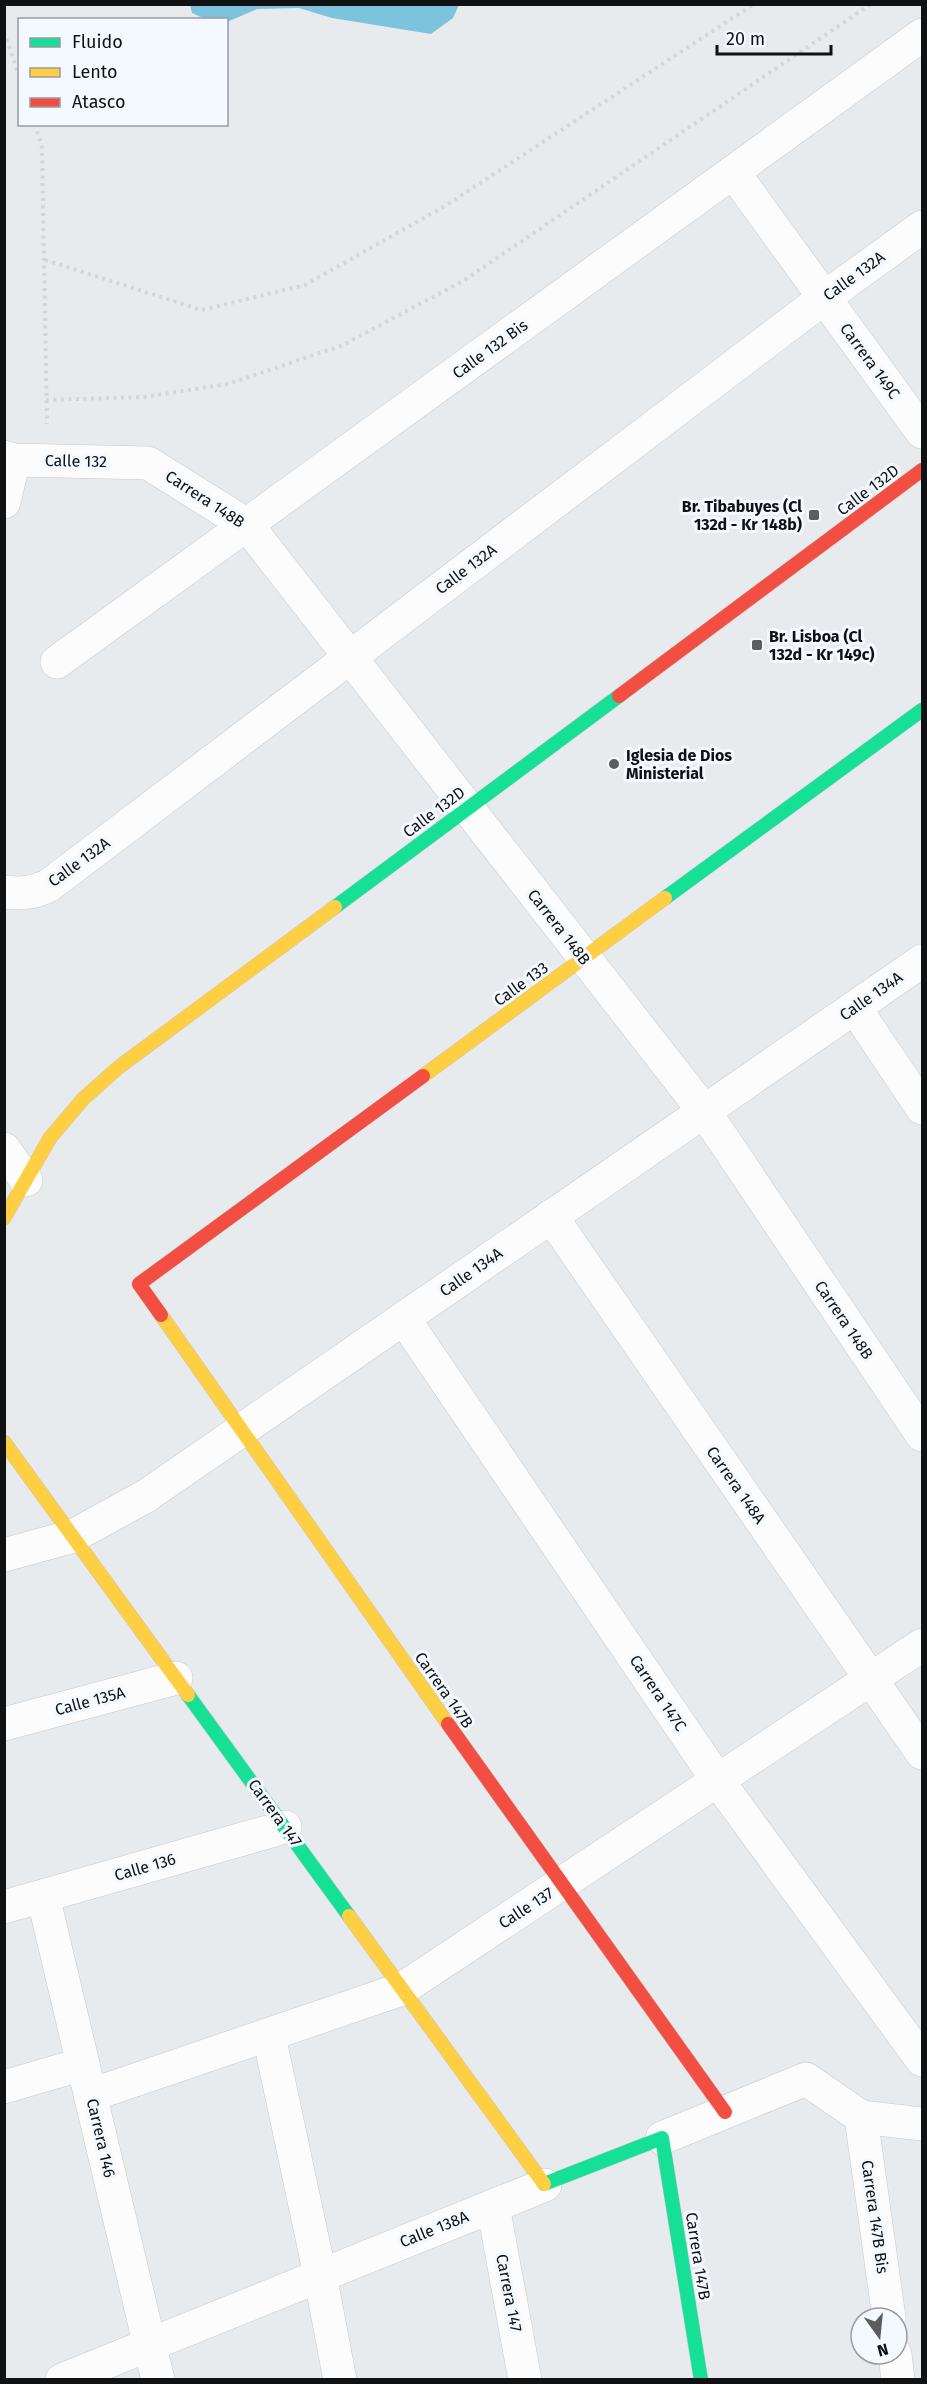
<svg xmlns="http://www.w3.org/2000/svg" width="927" height="2384" viewBox="0 0 927 2384" font-family="'Fira Sans',sans-serif">
	<rect width="100%" height="100%" fill="#e8ebee"/>
	<!-- water -->
	<polygon fill="#7ec3dd" points="190,5 190,4 459,5 453,18 431,34 332,18 299,8 257,9 227,22 226,20 205,19 192,13"/>
	<g fill="none" stroke-linecap="round" stroke-linejoin="round">
		<defs>
			<g id="street">
				<polyline points="733,172 922,432"/>
				<polyline points="4,457 14,460 148,463 247,525 704,1111 922,1435"/>
				<polyline points="4,502 14,460"/>
				<polyline points="57,662 922,35"/>
				<path d="M4,892C21,894 33,893 48,886L824,298L922,227"/>
				<polyline points="855,1008 922,1108"/>
				<polyline points="4,1149 26,1180"/>
				<polyline points="551,1216 922,1753"/>
				<polyline points="404,1319 718,1781 922,2060"/>
				<polyline points="4,1555 73,1536 146,1496 922,961"/>
				<polyline points="4,1724 176,1678"/>
				<polyline points="43,1896 158,2380"/>
				<polyline points="4,1907 285,1827"/>
				<polyline points="269,2036 320,2275 340,2380"/>
				<polyline points="4,2087 83,2064"/>
				<polyline points="91,2095 402,1989 922,1645"/>
				<polyline points="861,2117 889,2318"/>
				<polyline points="662,2138 806,2079 861,2117 922,2124"/>
				<polyline points="493,2206 525,2380"/>
				<polyline points="895,2354 898,2380"/>
				<polyline points="62,2380 545,2185"/>
			</g>
			<g id="fast">
				<polyline points="665,898 922,710"/>
				<polyline points="335,907 619,696"/>
				<polyline points="188,1695 349,1916"/>
				<polyline points="544,2184 662,2138 701,2380"/>
			</g>
			<g id="slow">
				<polyline points="423,1076 665,898"/>
				<polyline points="4,1218 50,1138 83,1099 119,1067 335,907"/>
				<polyline points="161,1315 448,1724"/>
				<polyline points="4,1442 188,1695"/>
				<polyline points="349,1916 544,2184"/>
			</g>
			<g id="jam">
				<polyline points="619,696 922,470"/>
				<polyline points="161,1315 139,1284 423,1076"/>
				<polyline points="448,1724 725,2112"/>
			</g>
		</defs>
		<!-- street casing -->
		<use href="#street" stroke="#c7c9cb" stroke-width="34"/>
		<!-- fast casing -->
		<use href="#fast" stroke="#c7c9cb" stroke-width="15"/>
		<!-- slow casing -->
		<use href="#slow" stroke="#c7c9cb" stroke-width="15"/>
		<!-- jam casing -->
		<use href="#jam" stroke="#c7c9cb" stroke-width="15"/>
		<!-- path -->
		<g stroke="#d4d5d5" stroke-width="4" stroke-dasharray="3 4.5" stroke-linecap="butt">
			<polyline points="4,32 20,78"/>
			<polyline points="35,124 42,148 47,424"/>
			<polyline points="45,260 202,310 305,285 445,206 754,4"/>
			<polyline points="46,400 144,397 228,384 343,345 463,281 871,4"/>
		</g>
		<!-- street -->
		<use href="#street" stroke="#fcfcfc" stroke-width="33"/>
		<!-- fast -->
		<use href="#fast" stroke="#16e098" stroke-width="14"/>
		<!-- slow -->
		<use href="#slow" stroke="#ffcf43" stroke-width="14"/>
		<!-- jam -->
		<use href="#jam" stroke="#f24e42" stroke-width="14"/>
	</g>
	<!-- markers -->
	<g fill="#5b5d5f" stroke="#f3f9fe" stroke-width="2">
		<rect x="808" y="509" width="12" height="12" rx="3"/>
		<rect x="751" y="639" width="12" height="12" rx="3"/>
		<circle cx="614" cy="764" r="6"/>
	</g>
	<g text-anchor="middle" dominant-baseline="central" stroke-width="6" stroke-linejoin="round" paint-order="stroke">
		<!-- street labels -->
		<g font-size="16" fill="#0f1112" stroke="#f3f9fe">
			<text transform="translate(854 276) rotate(-36)">Calle 132A</text>
			<text transform="translate(490 349) rotate(-36)">Calle 132 Bis</text>
			<text transform="translate(870 361) rotate(54)">Carrera 149C</text>
			<text transform="translate(76 461) rotate(1)">Calle 132</text>
			<text transform="translate(868 490) rotate(-37)">Calle 132D</text>
			<text transform="translate(205 499) rotate(33)">Carrera 148B</text>
			<text transform="translate(466 569) rotate(-37)">Calle 132A</text>
			<text transform="translate(434 812) rotate(-37)">Calle 132D</text>
			<text transform="translate(79 862) rotate(-36)">Calle 132A</text>
			<text transform="translate(559 927) rotate(52)">Carrera 148B</text>
			<text transform="translate(521 984) rotate(-36)">Calle 133</text>
			<text transform="translate(871 996) rotate(-35)">Calle 134A</text>
			<text transform="translate(471 1272) rotate(-35)">Calle 134A</text>
			<text transform="translate(844 1320) rotate(56)">Carrera 148B</text>
			<text transform="translate(736 1485) rotate(55)">Carrera 148A</text>
			<text transform="translate(444 1690) rotate(55)">Carrera 147B</text>
			<text transform="translate(658 1693) rotate(56)">Carrera 147C</text>
			<text transform="translate(90 1701) rotate(-15)">Calle 135A</text>
			<text transform="translate(275 1813) rotate(54)">Carrera 147</text>
			<text transform="translate(145 1867) rotate(-16)">Calle 136</text>
			<text transform="translate(526 1908) rotate(-33)">Calle 137</text>
			<text transform="translate(101 2138) rotate(77)">Carrera 146</text>
			<text transform="translate(875 2217) rotate(82)">Carrera 147B Bis</text>
			<text transform="translate(434 2229) rotate(-22)">Calle 138A</text>
			<text transform="translate(698 2256) rotate(81)">Carrera 147B</text>
			<text transform="translate(509 2293) rotate(79)">Carrera 147</text>
		</g>
		<!-- poi labels -->
		<g font-size="16" font-weight="bold" fill="#0f1112" stroke="#f3f9fe" text-anchor="start">
			<text x="802" y="506" text-anchor="end">Br. Tibabuyes (Cl<tspan x="802" dy="18">132d - Kr 148b)</tspan></text>
			<text x="769" y="636">Br. Lisboa (Cl<tspan x="769" dy="18">132d - Kr 149c)</tspan></text>
			<text x="626" y="755">Iglesia de Dios<tspan x="626" dy="18">Ministerial</tspan></text>
		</g>
	</g>
	<!-- border -->
	<rect width="927" height="2384" fill="none" stroke="#0f1112" stroke-width="12"/>
	<!-- legend -->
	<rect x="18" y="18" width="210" height="108" fill="#f3f9fe" stroke="#989ca0" stroke-width="1.5"/>
	<rect x="30" y="38" width="30" height="9" fill="#16e098" stroke="#989ca0" stroke-width="1.5"/>
	<text x="72" y="48" font-size="18" fill="#0f1112">Fluido</text>
	<rect x="30" y="68" width="30" height="9" fill="#ffcf43" stroke="#989ca0" stroke-width="1.5"/>
	<text x="72" y="78" font-size="18" fill="#0f1112">Lento</text>
	<rect x="30" y="98" width="30" height="9" fill="#f24e42" stroke="#989ca0" stroke-width="1.5"/>
	<text x="72" y="108" font-size="18" fill="#0f1112">Atasco</text>
	<!-- north arrow -->
	<g transform="translate(879 2336) rotate(165)"><circle r="28" fill="#f3f9fe" stroke="#989ca0" stroke-width="1.5"/>
	<path d="M0-4.5L10 22L0 15L-10 22Z" fill="#5b5d5f"/>
	<text y="-9" font-size="16" font-weight="bold" text-anchor="middle" fill="#0f1112">N</text>
	</g>
	<!-- scale -->
	<path d="M717 45v9h114v-9" fill="none" stroke="#0f1112" stroke-width="3"/>
	<text x="726" y="45" font-size="18" fill="#0f1112" stroke="#f3f9fe" stroke-width="4.5" paint-order="stroke">20 m</text>
</svg>
